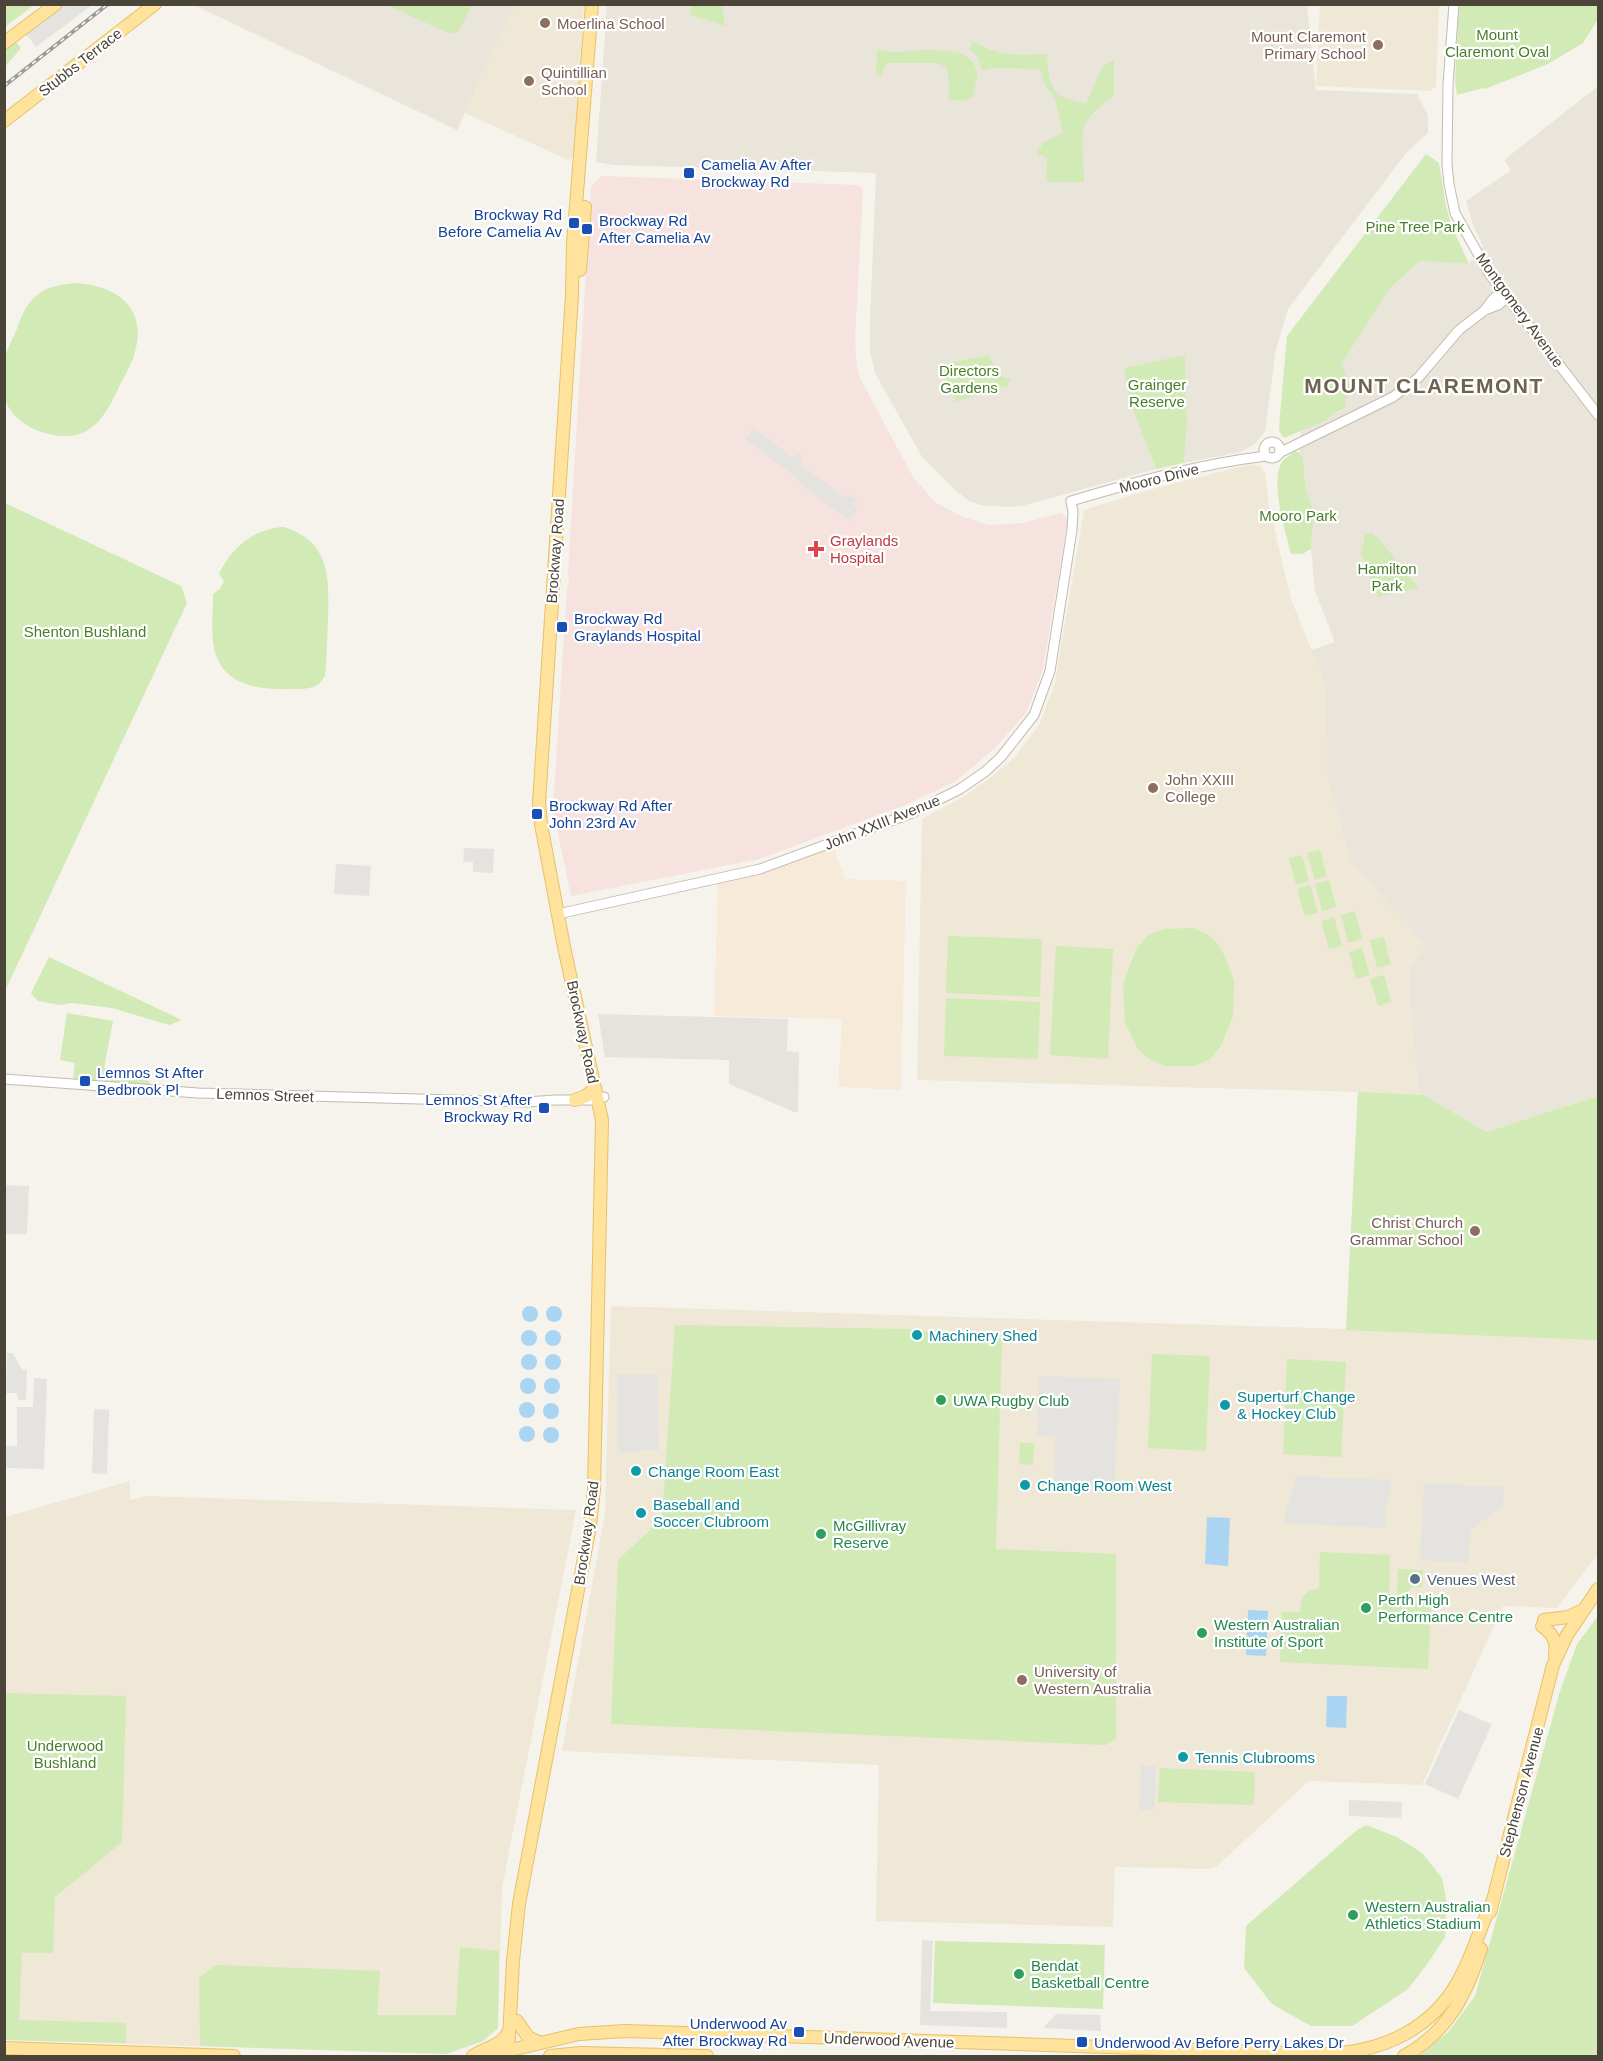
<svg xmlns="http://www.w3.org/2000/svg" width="1603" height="2061" viewBox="0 0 1603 2061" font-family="Arial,sans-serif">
	<rect width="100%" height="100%" fill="#f6f3ec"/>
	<!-- residential -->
	<g fill="#eae5da">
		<polygon points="194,5 515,5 457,130"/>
		<polygon points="607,5 1307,5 1316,90 1417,94 1428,115 1428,133 1406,153 1288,309 1276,349 1265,431 1255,444 1240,452 1184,463 1187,424 1185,356 1125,368 1130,402 1156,469 1025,505 1009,507 980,505 969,501 955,490 922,457 875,373 870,352 870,319 876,173 614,165 596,162"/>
		<polygon points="1598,86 1598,1096 1486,1132 1424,1095 1418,1094 1410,1006 1410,966 1426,946 1350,861 1327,777 1325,684 1311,650 1335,642 1315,591 1311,549 1314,512 1306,490 1303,458 1300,453 1301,431 1325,421 1334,413 1345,407 1341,365 1390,288 1420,261 1469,264 1483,247 1473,225 1466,201 1511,170 1504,160"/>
	</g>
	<!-- commercial -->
	<polygon fill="#f7ead8" points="833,846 845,879 906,881 901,1090 838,1087 842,1019 714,1016 718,881"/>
	<!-- industrial -->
	<g fill="#e6e2dd">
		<polygon points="598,1014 788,1019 787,1051 799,1052 798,1112 794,1112 729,1084 729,1060 605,1057"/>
		<polygon points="5,1185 29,1186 27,1234 5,1234"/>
	</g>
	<!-- education -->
	<g fill="#efe8d6">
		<polygon points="515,5 584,5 574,157 568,160 465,113"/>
		<polygon points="1320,5 1439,5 1436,86 1430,91 1316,86"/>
		<polygon points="1251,464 1260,466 1265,473 1269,506 1291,599 1325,684 1327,777 1350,861 1426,946 1410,966 1410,1006 1418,1094 1424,1095 1486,1132 1598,1096 1598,1554 1557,1608 1503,1606 1422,1785 1309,1781 1217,1866 1209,1869 1115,1867 1113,1927 876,1921 879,1765 562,1751 605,1513 611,1306 1346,1329 1358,1092 917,1080 922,819 963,797 990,778 1014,758 1039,725 1055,683 1084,510 1149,490"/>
		<polygon points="130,1481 130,1500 148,1496 576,1510 502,1888 498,2028 483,2041 446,2054 5,2040 5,1517"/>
	</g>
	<!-- medical -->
	<polygon fill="#f6e3e0" points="602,176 859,185 863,190 855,340 857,366 861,380 913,477 935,502 963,517 989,525 1023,523 1061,513 1068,519 1043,669 1026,713 995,748 956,781 908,804 759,859 571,896 553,810 567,587 569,584 568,573 591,186"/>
	<!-- green -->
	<g fill="#d2eab5">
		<polygon points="5,5 34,5 5,27"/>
		<polygon points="387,5 387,4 472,5 458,32 450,34"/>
		<polygon points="691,5 722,5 725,26 690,15"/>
		<polygon points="1459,5 1598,5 1598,19 1583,43 1548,64 1485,89 1484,88 1457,95 1455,82"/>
		<polygon points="15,41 21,48 5,67 4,51"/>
		<path d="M973,41C998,57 1019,55 1047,54C1048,68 1048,88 1061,96C1068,100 1079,102 1086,104L1102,67L1114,60V95C1105,103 1094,110 1087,121C1078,133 1085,166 1084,182H1046L1047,158L1038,154L1037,148L1041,147L1042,143L1063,133L1055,99L1044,83L1040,69L991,68L982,71L977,56L969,49Z"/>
		<path d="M877,49C883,50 890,52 896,52C917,51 974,42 977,73C977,80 974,90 973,97L964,101L948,100L949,86L947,68L938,63H887L881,75H876Z"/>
		<polygon points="1426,154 1439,163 1446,206 1452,227 1469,264 1420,261 1390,288 1341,365 1354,394 1345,398 1346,407 1334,413 1325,421 1284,438 1279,431 1280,415 1287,336"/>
		<path d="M74,283C119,285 149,310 134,356C131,365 126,373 122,381C110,405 98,436 67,436C44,437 11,423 5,398C2,388 3,371 4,361C6,351 12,340 16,331C21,318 25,305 36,296C47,286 61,285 74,283Z"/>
		<polygon points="988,355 1000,376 1011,379 1007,387 998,388 956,402 939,365"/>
		<polygon points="1185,355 1187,424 1184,463 1156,469 1130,402 1124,368"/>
		<path d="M1295,451L1300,453L1303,458L1306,490L1314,512L1311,549L1302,554H1291C1286,534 1270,482 1281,464C1283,459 1291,455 1295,451Z"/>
		<polygon points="5,503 181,586 187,603 5,991"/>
		<path d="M284,527C331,542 329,578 328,619C327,638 327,657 325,676C323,678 322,681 320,683C314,689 301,689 293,689C268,690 232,688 219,662C209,644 213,615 213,594L220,589L224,581L219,574C231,548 255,528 284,527Z"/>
		<polygon points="1372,533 1378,538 1419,588 1378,597 1361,553 1365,534"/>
		<polygon points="1320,850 1327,876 1315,880 1307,853"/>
		<polygon points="1302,855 1309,881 1296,885 1289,858"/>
		<polygon points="1329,880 1336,907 1322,911 1315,884"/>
		<polygon points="1310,885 1318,913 1305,916 1297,889"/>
		<polygon points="1355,911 1362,939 1348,943 1341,915"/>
		<polygon points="1334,917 1342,946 1329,949 1321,921"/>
		<polygon points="1193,928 1209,935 1220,947 1225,957 1234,981 1233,1015 1221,1046 1210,1059 1195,1066 1165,1066 1149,1059 1137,1048 1125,1022 1123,985 1136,949 1148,935 1164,929"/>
		<polygon points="948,936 1042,939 1040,997 946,993"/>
		<polygon points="1384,937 1391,964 1377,968 1370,940"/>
		<polygon points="1056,946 1113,949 1108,1059 1050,1055"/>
		<polygon points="1362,948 1370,975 1356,979 1349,952"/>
		<polygon points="49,957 182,1020 169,1025 112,1008 71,1003 61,1005 38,1001 31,993"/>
		<polygon points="1384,975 1391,1002 1378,1006 1370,979"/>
		<polygon points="946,998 1040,1002 1038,1059 944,1056"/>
		<path d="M67,1013L113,1021L104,1068C120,1073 134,1074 149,1081L150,1086L86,1081L85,1078L73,1080L75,1063L60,1060Z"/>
		<polygon points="1358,1092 1424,1095 1486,1132 1598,1096 1598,1340 1346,1330"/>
		<polygon points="675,1325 904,1329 1002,1339 996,1549 1116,1554 1116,1739 1106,1745 611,1724 618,1560 662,1519"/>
		<polygon points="1152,1354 1210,1356 1206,1451 1148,1448"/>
		<polygon points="1287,1359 1346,1362 1341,1457 1283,1454"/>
		<polygon points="1020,1443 1034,1443 1033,1465 1019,1464"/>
		<path d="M1320,1552L1390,1555L1389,1594H1397L1398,1569L1423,1570L1422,1588L1412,1587L1407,1593L1416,1604L1431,1605L1428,1669L1280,1662L1282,1612H1300C1301,1598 1303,1591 1319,1588Z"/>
		<polygon points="1598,1616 1598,2056 1419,2056 1449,2031 1475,1996 1560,1691 1577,1644"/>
		<polygon points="5,1693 126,1696 122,1842 55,1897 53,1953 22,1953 19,2020 126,2023 126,2043 5,2040"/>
		<polygon points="1160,1768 1255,1772 1254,1805 1158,1802"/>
		<polygon points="1366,1825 1397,1837 1422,1853 1442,1878 1447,1904 1445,1937 1428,1963 1408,1989 1352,2026 1311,2026 1272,2004 1244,1968 1246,1926 1357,1830"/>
		<polygon points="935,1941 1105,1945 1103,2009 933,2003"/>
		<polygon points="460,1947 499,1951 498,2028 483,2041 446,2054 200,2046 199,1977 217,1965 380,1971 377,2015 456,2015"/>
	</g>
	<!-- parking -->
	<g fill="#e5e3e0">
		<polygon points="65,5 92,5 36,47 26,34"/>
		<polygon points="754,428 792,457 799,453 804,460 800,464 846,498 849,495 857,500 853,505 858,509 850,521 798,483 799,480 745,439"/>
		<polygon points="464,848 494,849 493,873 473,872 473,862 463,862"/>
		<polygon points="336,864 371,866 369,896 334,894"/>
		<polygon points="7,1353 13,1353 22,1370 27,1370 26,1400 18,1400 17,1393 6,1393"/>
		<polygon points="657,1374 659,1450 618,1452 617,1375"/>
		<polygon points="1039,1376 1120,1379 1114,1493 1054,1490 1055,1437 1037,1436"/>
		<polygon points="34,1378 47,1379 44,1469 5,1468 5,1446 17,1446 17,1407 33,1407"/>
		<polygon points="94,1409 109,1410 107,1474 92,1473"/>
		<polygon points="1296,1476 1391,1480 1390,1496 1386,1506 1385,1528 1283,1523"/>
		<polygon points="1424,1483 1504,1487 1503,1506 1470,1530 1469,1563 1420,1560"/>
		<polygon points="1459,1710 1492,1724 1458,1799 1425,1784"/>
		<polygon points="1141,1765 1156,1766 1154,1811 1139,1810"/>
		<polygon points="1349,1800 1402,1802 1401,1818 1349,1816"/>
		<polygon points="922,1940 933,1941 930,2011 1007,2012 1007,2028 920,2025"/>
		<polygon points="1056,2014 1100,2015 1101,2031 1043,2028"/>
	</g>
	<!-- water -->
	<g fill="#a9d4f2">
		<circle cx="554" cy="1314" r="8"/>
		<circle cx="530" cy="1314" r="8"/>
		<circle cx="529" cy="1338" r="8"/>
		<circle cx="553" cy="1338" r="8"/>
		<circle cx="553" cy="1362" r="8"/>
		<circle cx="529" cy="1362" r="8"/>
		<circle cx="528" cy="1386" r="8"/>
		<circle cx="552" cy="1386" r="8"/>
		<circle cx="527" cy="1410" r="8"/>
		<circle cx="551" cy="1411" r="8"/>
		<circle cx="527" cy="1434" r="8"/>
		<circle cx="551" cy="1435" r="8"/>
		<polygon points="1207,1517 1230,1518 1228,1566 1205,1564"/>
		<polygon points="1248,1610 1268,1611 1266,1656 1246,1655"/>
		<polygon points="1327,1696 1347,1696 1346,1728 1326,1727"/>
	</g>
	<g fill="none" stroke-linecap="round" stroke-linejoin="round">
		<defs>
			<g id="minor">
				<polyline points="1454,4 1448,84 1447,164 1449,184 1455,213 1490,275 1598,415"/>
				<polyline points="1485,310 1493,299 1503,291"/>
				<circle cx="1272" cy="450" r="8"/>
				<polyline points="1281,452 1393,397 1418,378 1459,330 1485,310 1498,305 1508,297"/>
				<path d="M558,914L760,869L912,813L960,789L986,771L1001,757L1034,715L1050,671L1072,530L1073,512L1071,501C1135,482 1200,464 1266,456"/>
				<polyline points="4,1079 198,1093 526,1102 555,1100 595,1100 604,1097"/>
			</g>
			<g id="major">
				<polyline points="4,43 56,4"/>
				<polyline points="4,121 155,4"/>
				<polyline points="580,270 585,207"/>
				<polyline points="575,1100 586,1096 595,1088"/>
				<polyline points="1544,1620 1568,1617 1583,1610"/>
				<path d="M1542,1626C1553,1634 1557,1641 1555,1655"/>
				<polyline points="1490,1912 1553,1665 1567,1635 1598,1589"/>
				<polyline points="517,2021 528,2037 540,2043"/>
				<polyline points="4,2048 234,2056"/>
				<path d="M473,2056C486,2047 501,2047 509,2031"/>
				<path d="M485,2056L579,2034L625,2031L1319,2054C1381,2054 1436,2029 1463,1972C1474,1950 1481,1926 1491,1904"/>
				<polyline points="508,2056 513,1961 519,1904 590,1526 594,1489 602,1120 564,947 541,824 539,803 572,295 573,243 592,4"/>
				<polyline points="550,2056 581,2053 707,2056"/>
				<path d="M1404,2056C1448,2032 1466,1995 1481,1949"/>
			</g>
		</defs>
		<!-- minor casing -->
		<use href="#minor" stroke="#c2bbae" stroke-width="11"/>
		<!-- major casing -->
		<use href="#major" stroke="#e6c16a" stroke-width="14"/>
		<!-- minor -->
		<use href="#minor" stroke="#fff" stroke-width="9"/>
		<!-- major -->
		<use href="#major" stroke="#ffe39c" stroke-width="12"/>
		<defs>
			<polyline id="rail" points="4,86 108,4"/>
		</defs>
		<!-- rail casing -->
		<use href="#rail" stroke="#9a9a9a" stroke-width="4"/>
		<!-- rail -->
		<use href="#rail" stroke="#fff" stroke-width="1.5" stroke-dasharray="4.5" stroke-linecap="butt"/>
	</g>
	<!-- markers -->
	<g fill="#8d6e63" stroke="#fff" stroke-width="2">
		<circle cx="545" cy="23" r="6"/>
		<circle cx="1378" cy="45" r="6"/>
		<circle cx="529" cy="81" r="6"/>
		<circle cx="1153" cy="788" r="6"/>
		<circle cx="1475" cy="1231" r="6"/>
		<circle cx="1022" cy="1680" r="6"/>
	</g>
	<g fill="#1a4fb4" stroke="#fff" stroke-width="2">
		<rect x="683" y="167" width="12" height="12" rx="3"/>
		<rect x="568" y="217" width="12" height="12" rx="3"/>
		<rect x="581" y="223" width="12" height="12" rx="3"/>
		<rect x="556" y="621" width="12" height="12" rx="3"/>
		<rect x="531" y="808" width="12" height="12" rx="3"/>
		<rect x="79" y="1075" width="12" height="12" rx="3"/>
		<rect x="538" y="1102" width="12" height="12" rx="3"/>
		<rect x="793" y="2026" width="12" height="12" rx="3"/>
		<rect x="1076" y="2036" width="12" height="12" rx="3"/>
	</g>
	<path fill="#e0444e" stroke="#fff" stroke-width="2" d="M813 540h6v6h6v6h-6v6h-6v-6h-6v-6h6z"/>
	<g fill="#0f9aa8" stroke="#fff" stroke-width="2">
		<circle cx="917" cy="1335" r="6"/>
		<circle cx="1225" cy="1405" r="6"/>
		<circle cx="636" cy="1471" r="6"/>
		<circle cx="1025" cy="1485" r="6"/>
		<circle cx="641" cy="1513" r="6"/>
		<circle cx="1183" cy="1757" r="6"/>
	</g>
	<g fill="#2e9e5b" stroke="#fff" stroke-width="2">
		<circle cx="941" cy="1400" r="6"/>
		<circle cx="821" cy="1534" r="6"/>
		<circle cx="1366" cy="1608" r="6"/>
		<circle cx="1202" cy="1633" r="6"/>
		<circle cx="1353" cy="1915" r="6"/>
		<circle cx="1019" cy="1974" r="6"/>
	</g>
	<circle fill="#5c6f8a" stroke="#fff" stroke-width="2" cx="1415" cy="1579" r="6"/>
	<g text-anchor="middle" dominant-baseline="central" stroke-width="4.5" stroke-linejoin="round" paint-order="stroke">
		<!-- education labels -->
		<g font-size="15" fill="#785e54" stroke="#fff" text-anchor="start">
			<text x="557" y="23">Moerlina School</text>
			<text x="1366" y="36" text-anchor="end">Mount Claremont<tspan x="1366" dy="17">Primary School</tspan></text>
			<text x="541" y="72">Quintillian<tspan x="541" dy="17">School</tspan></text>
			<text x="1165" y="779">John XXIII<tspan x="1165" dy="17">College</tspan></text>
			<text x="1463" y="1222" text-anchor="end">Christ Church<tspan x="1463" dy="17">Grammar School</tspan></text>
			<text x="1034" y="1671">University of<tspan x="1034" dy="17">Western Australia</tspan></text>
		</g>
		<!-- park labels -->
		<g font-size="15" fill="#4a7f2a" stroke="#fff">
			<text x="1497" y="34">Mount<tspan x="1497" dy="17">Claremont Oval</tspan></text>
			<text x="1415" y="226">Pine Tree Park</text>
			<text x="969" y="370">Directors<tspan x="969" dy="17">Gardens</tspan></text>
			<text x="1157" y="384">Grainger<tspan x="1157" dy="17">Reserve</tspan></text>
			<text x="1298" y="515">Mooro Park</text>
			<text x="1387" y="568">Hamilton<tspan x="1387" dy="17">Park</tspan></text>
			<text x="85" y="631">Shenton Bushland</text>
			<text x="65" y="1745">Underwood<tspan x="65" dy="17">Bushland</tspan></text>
		</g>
		<!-- street labels -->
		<g font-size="15" fill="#4b4439" stroke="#fff">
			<text transform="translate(80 62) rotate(-38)">Stubbs Terrace</text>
			<text transform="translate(1520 310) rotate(54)">Montgomery Avenue</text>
			<text transform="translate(1159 478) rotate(-14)">Mooro Drive</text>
			<text transform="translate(555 551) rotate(-86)">Brockway Road</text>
			<text transform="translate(882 822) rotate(-22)">John XXIII Avenue</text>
			<text transform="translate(583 1032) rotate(78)">Brockway Road</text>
			<text transform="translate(265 1095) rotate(2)">Lemnos Street</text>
			<text transform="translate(586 1533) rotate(-82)">Brockway Road</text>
			<text transform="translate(1521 1792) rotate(-75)">Stephenson Avenue</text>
			<text transform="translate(889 2040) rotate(2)">Underwood Avenue</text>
		</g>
		<!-- transit labels -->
		<g font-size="15" fill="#164399" stroke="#fff" text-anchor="start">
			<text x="701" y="164">Camelia Av After<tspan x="701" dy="17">Brockway Rd</tspan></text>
			<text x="562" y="214" text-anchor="end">Brockway Rd<tspan x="562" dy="17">Before Camelia Av</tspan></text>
			<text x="599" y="220">Brockway Rd<tspan x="599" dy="17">After Camelia Av</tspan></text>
			<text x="574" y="618">Brockway Rd<tspan x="574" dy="17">Graylands Hospital</tspan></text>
			<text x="549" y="805">Brockway Rd After<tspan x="549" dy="17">John 23rd Av</tspan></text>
			<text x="97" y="1072">Lemnos St After<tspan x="97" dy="17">Bedbrook Pl</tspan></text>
			<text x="532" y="1099" text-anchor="end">Lemnos St After<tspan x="532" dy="17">Brockway Rd</tspan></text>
			<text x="787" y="2023" text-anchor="end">Underwood Av<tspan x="787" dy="17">After Brockway Rd</tspan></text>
			<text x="1094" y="2042">Underwood Av Before Perry Lakes Dr</text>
		</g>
		<!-- health labels -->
		<g font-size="15" fill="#be3a42" stroke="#fff" text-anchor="start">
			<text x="830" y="540">Graylands<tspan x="830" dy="17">Hospital</tspan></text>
		</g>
		<!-- culture labels -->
		<g font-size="15" fill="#0d838f" stroke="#fff" text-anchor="start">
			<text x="929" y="1335">Machinery Shed</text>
			<text x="1237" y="1396">Superturf Change<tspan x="1237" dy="17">&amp; Hockey Club</tspan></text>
			<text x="648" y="1471">Change Room East</text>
			<text x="1037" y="1485">Change Room West</text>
			<text x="653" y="1504">Baseball and<tspan x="653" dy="17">Soccer Clubroom</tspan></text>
			<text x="1195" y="1757">Tennis Clubrooms</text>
		</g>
		<!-- leisure labels -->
		<g font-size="15" fill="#27864d" stroke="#fff" text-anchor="start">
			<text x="953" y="1400">UWA Rugby Club</text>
			<text x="833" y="1525">McGillivray<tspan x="833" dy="17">Reserve</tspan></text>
			<text x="1378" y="1599">Perth High<tspan x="1378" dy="17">Performance Centre</tspan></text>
			<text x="1214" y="1624">Western Australian<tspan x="1214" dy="17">Institute of Sport</tspan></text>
			<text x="1365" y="1906">Western Australian<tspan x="1365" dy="17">Athletics Stadium</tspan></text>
			<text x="1031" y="1965">Bendat<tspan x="1031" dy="17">Basketball Centre</tspan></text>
		</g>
		<!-- service labels -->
		<g font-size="15" fill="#4e5e75" stroke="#fff" text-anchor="start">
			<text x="1427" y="1579">Venues West</text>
		</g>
		<!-- district labels -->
		<g font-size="21" font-weight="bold" letter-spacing="1.5" fill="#6e6250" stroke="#fff">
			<text x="1424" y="385">MOUNT CLAREMONT</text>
		</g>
	</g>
	<!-- border -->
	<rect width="1603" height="2061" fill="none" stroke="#4b4439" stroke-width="12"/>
</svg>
